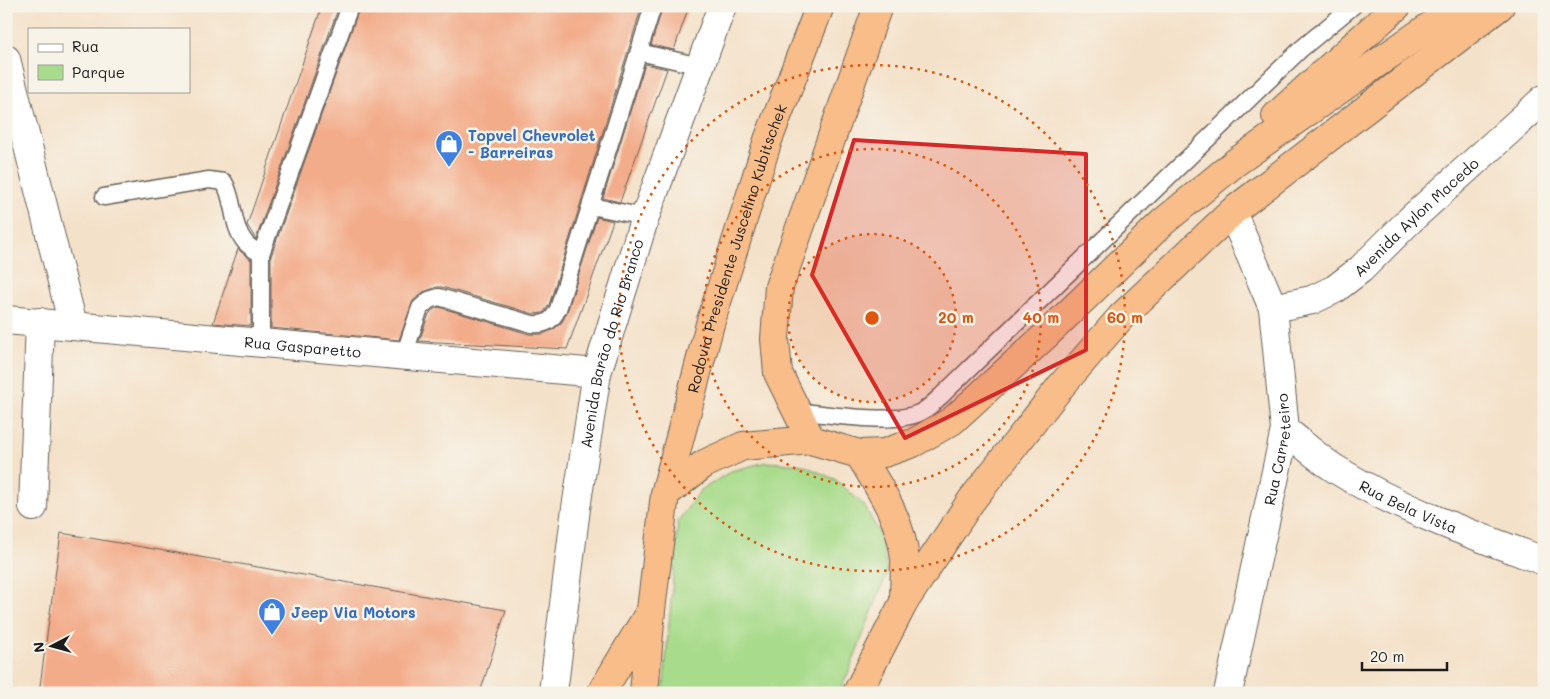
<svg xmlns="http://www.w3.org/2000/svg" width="1550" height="699" viewBox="0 0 1550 699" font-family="Mali,sans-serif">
	<rect width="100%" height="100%" fill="#f7f3e8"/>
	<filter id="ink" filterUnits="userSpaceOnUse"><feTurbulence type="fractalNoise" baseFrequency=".02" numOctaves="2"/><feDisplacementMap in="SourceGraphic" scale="10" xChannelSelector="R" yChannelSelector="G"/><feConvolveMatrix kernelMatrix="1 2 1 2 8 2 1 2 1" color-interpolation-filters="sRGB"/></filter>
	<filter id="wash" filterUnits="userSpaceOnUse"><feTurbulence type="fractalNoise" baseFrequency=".0096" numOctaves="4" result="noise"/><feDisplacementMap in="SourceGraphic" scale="20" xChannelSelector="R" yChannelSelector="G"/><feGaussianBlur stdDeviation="1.12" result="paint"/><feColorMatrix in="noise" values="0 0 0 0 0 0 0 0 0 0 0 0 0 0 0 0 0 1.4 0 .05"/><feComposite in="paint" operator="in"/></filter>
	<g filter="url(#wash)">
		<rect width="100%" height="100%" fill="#f4e1c9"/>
		<!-- green -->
		<polygon fill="#a8db8b" stroke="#627c54" points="766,462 803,465 836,480 864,505 881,537 887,573 847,676 839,693 663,693 678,521 700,491 731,471"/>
		<g id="blocks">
			<!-- building -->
			<g fill="#f3ac8a">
				<polygon points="322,6 339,6 256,239 247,225"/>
				<polygon points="360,6 642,6 549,305 543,313 534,314 442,287 437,287 423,292 413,301 399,340 271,328 271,256"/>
				<polygon points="663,6 689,6 674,50 651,45"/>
				<polygon points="645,64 667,69 620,202 603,198"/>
				<polygon points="597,217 613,221 567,349 419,341 429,314 434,309 439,307 529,334 543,334 554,329 562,322 567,312"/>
				<polygon points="238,249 251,260 251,326 213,323"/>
				<polygon points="61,533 506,610 480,693 39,693"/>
			</g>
		</g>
	</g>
	<g filter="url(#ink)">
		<use href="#blocks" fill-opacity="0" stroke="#686159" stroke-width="1"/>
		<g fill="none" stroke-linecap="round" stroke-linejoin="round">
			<defs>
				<g id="service">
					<polyline points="639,52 700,66"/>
					<path d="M104,197L209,180L224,182C235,200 231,225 245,242C249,247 256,251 261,254"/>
					<polyline points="591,206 645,217"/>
					<polyline points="261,342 261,254 350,6"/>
					<path d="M404,355L420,308L429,300L439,297L532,324C546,325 552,321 558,309L653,6"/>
					<path d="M796,411C825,414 894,425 919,413C927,410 934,402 941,396L1301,49L1353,6"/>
				</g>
				<g id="minor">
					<polyline points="6,59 73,325"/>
					<path id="s1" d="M1273,308L1312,300L1335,289L1361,269L1410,220L1544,99"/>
					<path id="s2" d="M6,320L597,373"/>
					<path id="s3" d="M1285,430C1302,443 1319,459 1337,470C1401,510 1473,535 1544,561"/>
					<polyline points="33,507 40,322"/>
					<path id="s4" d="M1228,693L1285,430L1273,308L1232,212"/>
				</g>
				<g id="tertiary">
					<path id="s5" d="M553,693L576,508L597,373L645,217L722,6"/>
				</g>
				<g id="trunk">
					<polyline points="1276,116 1397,6"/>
					<polyline points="811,440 778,373 775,339 779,287 878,6"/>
					<path d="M859,454C879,487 902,521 905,560C905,574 904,588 904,602"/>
					<polyline points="665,494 704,464 743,446 811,440 859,454 884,453 913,443 952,421 1045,336 1163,222 1236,162 1436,22 1466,6"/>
					<polyline points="601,693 648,615"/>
					<path id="s6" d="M644,693L651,610L665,494L710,324L768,140L820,6"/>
					<polyline points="857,693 904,602 971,501 1061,386 1121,317 1232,212 1500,6"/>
				</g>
			</defs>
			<!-- service casing -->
			<use href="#service" stroke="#686159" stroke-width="19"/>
			<!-- minor casing -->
			<use href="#minor" stroke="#686159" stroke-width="30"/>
			<!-- tertiary casing -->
			<use href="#tertiary" stroke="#686159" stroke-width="30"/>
			<!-- trunk casing -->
			<use href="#trunk" stroke="#686159" stroke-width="30"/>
			<!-- service -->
			<use href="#service" stroke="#fff" stroke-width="16"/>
			<!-- minor -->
			<use href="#minor" stroke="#fff" stroke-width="28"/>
			<!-- tertiary -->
			<use href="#tertiary" stroke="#fff" stroke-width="28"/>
			<!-- trunk -->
			<use href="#trunk" stroke="#f8bd89" stroke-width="28"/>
		</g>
	</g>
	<!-- marked area -->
	<path fill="#d62828" fill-opacity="0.2" stroke="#d62828" stroke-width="4" stroke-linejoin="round" d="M854,140L1086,154V350L905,438L812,275Z"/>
	<!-- distance rings -->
	<circle cx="872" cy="318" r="84" fill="#de560d" fill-opacity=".12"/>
	<g fill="none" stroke="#de560d" stroke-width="2.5" stroke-dasharray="2.5 5">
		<circle cx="872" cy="318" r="84"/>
		<circle cx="872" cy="318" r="169"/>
		<circle cx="872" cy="318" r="253"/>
	</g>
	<!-- icons -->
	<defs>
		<symbol id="shop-pin" viewBox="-11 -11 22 30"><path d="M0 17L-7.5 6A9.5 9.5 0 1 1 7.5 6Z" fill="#3f7fe0" stroke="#f7f3e8"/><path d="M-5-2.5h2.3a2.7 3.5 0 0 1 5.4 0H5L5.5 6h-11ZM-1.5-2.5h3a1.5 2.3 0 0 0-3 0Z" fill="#fff"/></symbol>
	</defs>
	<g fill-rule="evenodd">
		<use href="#shop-pin" x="433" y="128" width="32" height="43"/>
		<use href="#shop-pin" x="256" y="596" width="32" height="43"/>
	</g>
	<g text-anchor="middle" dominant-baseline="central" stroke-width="5" stroke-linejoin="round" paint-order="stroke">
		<!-- shop labels -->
		<g font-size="15" font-weight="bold" fill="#366cbe" stroke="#f7f3e8" text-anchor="start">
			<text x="468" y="135">Topvel Chevrolet<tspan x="468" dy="17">- Barreiras</tspan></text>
			<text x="291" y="612">Jeep Via Motors</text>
		</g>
		<!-- street labels -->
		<g font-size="15" fill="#1c1c1c" stroke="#f7f3e8">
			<text stroke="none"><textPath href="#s1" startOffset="174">Avenida Aylon Macedo</textPath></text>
			<text stroke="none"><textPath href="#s6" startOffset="456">Rodovia Presidente Juscelino Kubitschek</textPath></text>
			<text stroke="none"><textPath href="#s5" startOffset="355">Avenida Barão do Rio Branco</textPath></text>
			<text stroke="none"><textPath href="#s2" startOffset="298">Rua Gasparetto</textPath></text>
			<text stroke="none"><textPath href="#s4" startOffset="249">Rua Carreteiro</textPath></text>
			<text stroke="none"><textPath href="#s3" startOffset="146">Rua Bela Vista</textPath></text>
		</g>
	</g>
	<circle cx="872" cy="318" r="8" fill="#de560d" stroke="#f7f3e8" stroke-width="2.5"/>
	<g font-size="15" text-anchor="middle" font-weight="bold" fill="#de560d" stroke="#f7f3e8" stroke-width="5" stroke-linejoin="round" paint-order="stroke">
		<text x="956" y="323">20 m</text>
		<text x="1041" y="323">40 m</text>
		<text x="1125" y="323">60 m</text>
	</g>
	<!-- margin -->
	<rect width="1550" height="699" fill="none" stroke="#f7f3e8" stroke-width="25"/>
	<!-- legend -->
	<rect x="28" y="28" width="162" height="65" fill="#f7f3e8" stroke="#9f9d96"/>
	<rect x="38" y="44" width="25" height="8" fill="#ffffff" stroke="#9f9d96"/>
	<text x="72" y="52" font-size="15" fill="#1c1c1c">Rua</text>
	<rect x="38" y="65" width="25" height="15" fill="#a8db8b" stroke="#9f9d96"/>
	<text x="72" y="78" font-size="15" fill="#1c1c1c">Parque</text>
	<!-- north arrow -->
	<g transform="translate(52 646) rotate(264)" stroke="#f7f3e8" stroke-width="4" paint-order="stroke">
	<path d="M0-4L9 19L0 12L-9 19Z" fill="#1c1c1c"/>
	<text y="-8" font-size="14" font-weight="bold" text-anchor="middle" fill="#1c1c1c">N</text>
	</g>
	<!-- scale -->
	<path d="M1362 662v8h85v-8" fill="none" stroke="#1c1c1c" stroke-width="2.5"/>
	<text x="1370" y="662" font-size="15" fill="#1c1c1c" stroke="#f7f3e8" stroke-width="4" paint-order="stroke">20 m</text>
</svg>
